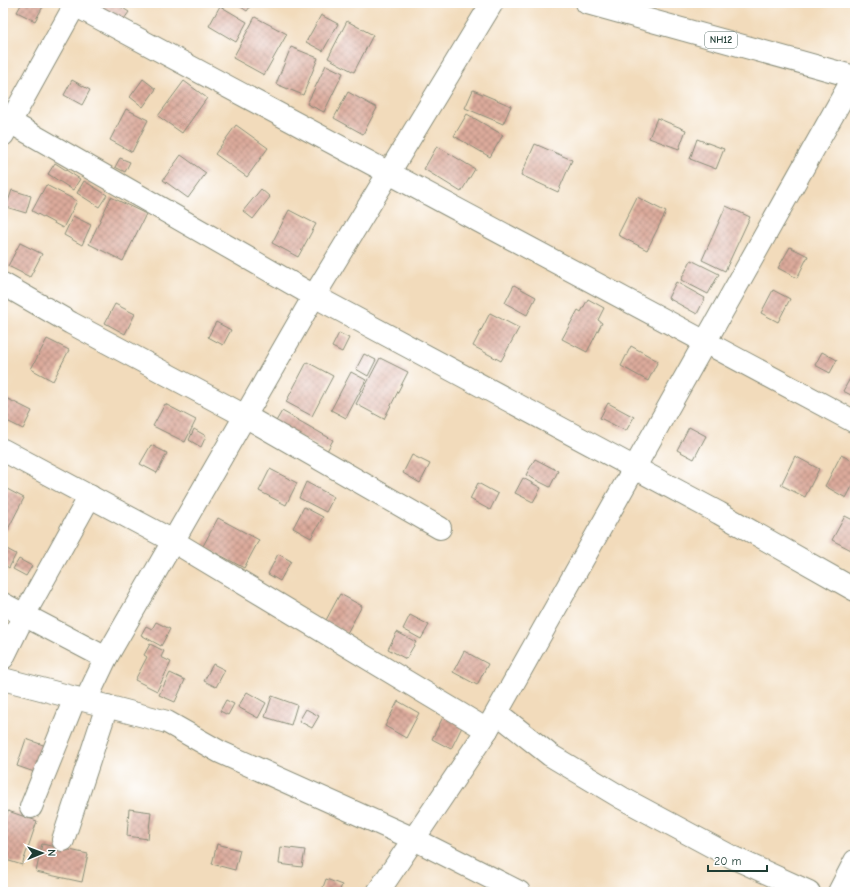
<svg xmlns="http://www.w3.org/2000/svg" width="858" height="895" viewBox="0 0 858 895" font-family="'Comic Neue',sans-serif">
	<defs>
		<pattern id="building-cross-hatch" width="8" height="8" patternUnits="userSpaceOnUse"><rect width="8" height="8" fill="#dcaa9b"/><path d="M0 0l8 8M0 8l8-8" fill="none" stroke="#b28c7f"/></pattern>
	</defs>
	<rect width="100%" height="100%" fill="#fff"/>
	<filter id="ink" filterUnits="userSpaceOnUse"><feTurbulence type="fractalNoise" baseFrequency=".025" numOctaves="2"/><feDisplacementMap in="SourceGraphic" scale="8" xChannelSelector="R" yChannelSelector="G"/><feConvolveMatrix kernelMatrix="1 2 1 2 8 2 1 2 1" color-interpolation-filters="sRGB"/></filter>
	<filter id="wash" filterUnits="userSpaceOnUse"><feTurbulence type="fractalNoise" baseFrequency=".012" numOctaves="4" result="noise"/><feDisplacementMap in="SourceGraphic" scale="16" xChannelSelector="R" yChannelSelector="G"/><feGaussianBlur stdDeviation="0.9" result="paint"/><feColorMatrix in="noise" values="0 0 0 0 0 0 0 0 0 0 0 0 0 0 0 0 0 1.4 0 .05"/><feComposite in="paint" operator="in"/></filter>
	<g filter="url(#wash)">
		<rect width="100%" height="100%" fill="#f2dbbb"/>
		<g id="blocks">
			<!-- building -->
			<g fill="url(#building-cross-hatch)">
				<polygon points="22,3 45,3 35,21 17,12"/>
				<polygon points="99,3 115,3 129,12 119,26 94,10"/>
				<polygon points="235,3 253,3 247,11"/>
				<polygon points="220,6 247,22 236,42 209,26"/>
				<polygon points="321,15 338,24 323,51 306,42"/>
				<polygon points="255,17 287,34 264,75 233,58"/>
				<polygon points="347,21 373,35 354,72 328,58"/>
				<polygon points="291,47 318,58 303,95 276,84"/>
				<polygon points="326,65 343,73 324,112 307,104"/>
				<polygon points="143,79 156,89 143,107 130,97"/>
				<polygon points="72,80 90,90 82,105 64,95"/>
				<polygon points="184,81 207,98 182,133 158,116"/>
				<polygon points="473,90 511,106 503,124 465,108"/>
				<polygon points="348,92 377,108 363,134 334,118"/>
				<polygon points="126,109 148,120 132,152 110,140"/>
				<polygon points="467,114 503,135 490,157 454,136"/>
				<polygon points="657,118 686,130 679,149 649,138"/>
				<polygon points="236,125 268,148 247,177 215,154"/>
				<polygon points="697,139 724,149 716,169 690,159"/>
				<polygon points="535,144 572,160 558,192 521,175"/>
				<polygon points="437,146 475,169 461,192 424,169"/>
				<polygon points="181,155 206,173 188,198 163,180"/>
				<polygon points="120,158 130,162 125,172 115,167"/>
				<polygon points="55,163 80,179 73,190 48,174"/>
				<polygon points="84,181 107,195 99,207 77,193"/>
				<polygon points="46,185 77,201 63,228 32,211"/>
				<polygon points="261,189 270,197 253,219 243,211"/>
				<polygon points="12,190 31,196 26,213 6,207"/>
				<polygon points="111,197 146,214 123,261 89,244"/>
				<polygon points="637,197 666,212 647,250 618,235"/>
				<polygon points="726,206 750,217 725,271 702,260"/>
				<polygon points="289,210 316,224 298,257 272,243"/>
				<polygon points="73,216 91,225 82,245 64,235"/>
				<polygon points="20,243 42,254 30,277 8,266"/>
				<polygon points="790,247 808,256 797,278 778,268"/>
				<polygon points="691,260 719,274 708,294 681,280"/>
				<polygon points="676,282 705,298 697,314 668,298"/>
				<polygon points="514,285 536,297 527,315 505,303"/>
				<polygon points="773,290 790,299 778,322 761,313"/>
				<polygon points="588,299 604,308 598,320 602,323 587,352 562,339 578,310 581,312"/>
				<polygon points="115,304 135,314 125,334 105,323"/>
				<polygon points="490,313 519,328 501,361 473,346"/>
				<polygon points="216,322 231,330 223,345 208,337"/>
				<polygon points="339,333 349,338 342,352 332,347"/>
				<polygon points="47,339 69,350 53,381 31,369"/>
				<polygon points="631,346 658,361 648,381 621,366"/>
				<polygon points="822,352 837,360 830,373 815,365"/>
				<polygon points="364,354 376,360 368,376 356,369"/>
				<polygon points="380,358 408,372 384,419 356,404"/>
				<polygon points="307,362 333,376 312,416 286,402"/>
				<polygon points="351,372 366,380 346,418 331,410"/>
				<polygon points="852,375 855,376 855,397 843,391"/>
				<polygon points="8,399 32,411 23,429 3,419 3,408"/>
				<polygon points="608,403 634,417 626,431 600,418"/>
				<polygon points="165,404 196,420 185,442 153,426"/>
				<polygon points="282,411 333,440 327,451 275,423"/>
				<polygon points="689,427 706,436 694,459 677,450"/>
				<polygon points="194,429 206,436 201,447 189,440"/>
				<polygon points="151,445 167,453 157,473 140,464"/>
				<polygon points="412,455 430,464 420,483 403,473"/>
				<polygon points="841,455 855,462 855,481 846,498 825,486"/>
				<polygon points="795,456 819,469 805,497 781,485"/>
				<polygon points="535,459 558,471 550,487 526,475"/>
				<polygon points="270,469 297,483 286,505 259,491"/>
				<polygon points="523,478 541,488 533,502 515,493"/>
				<polygon points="306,482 334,497 326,512 299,498"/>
				<polygon points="478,483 498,494 490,510 470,499"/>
				<polygon points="7,489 24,498 7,531 3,529 3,498"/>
				<polygon points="304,507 323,517 311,538 293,528"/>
				<polygon points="845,516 855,521 855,552 832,540"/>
				<polygon points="218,518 259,540 244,568 203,546"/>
				<polygon points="5,548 16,554 9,568 3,564 3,552"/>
				<polygon points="278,554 291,561 280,581 268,574"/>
				<polygon points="19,559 32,566 26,576 13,569"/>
				<polygon points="340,594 362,606 347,633 325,622"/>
				<polygon points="410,615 429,625 421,639 403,629"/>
				<polygon points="156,622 170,629 161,646 141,635 146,626 152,629"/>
				<polygon points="397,632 416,642 406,659 388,649"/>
				<polygon points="150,644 164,651 161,657 171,662 157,691 135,680 147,657 144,655"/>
				<polygon points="464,651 488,664 477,685 453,672"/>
				<polygon points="213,664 225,670 216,687 204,681"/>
				<polygon points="170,673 185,680 175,702 159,695"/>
				<polygon points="247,692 266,703 258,718 238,707"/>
				<polygon points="272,696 297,705 291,725 265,717"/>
				<polygon points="226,700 234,704 228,715 220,711"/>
				<polygon points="398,701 419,713 406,738 385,726"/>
				<polygon points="306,709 319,716 312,728 299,721"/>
				<polygon points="444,715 463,725 451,749 432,739"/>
				<polygon points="26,739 49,747 40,774 17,766"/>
				<polygon points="129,809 151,812 148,839 127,836"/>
				<polygon points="8,811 37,821 22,865 3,859 3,824"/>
				<polygon points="42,844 88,854 82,882 36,872"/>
				<polygon points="217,844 240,850 235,870 212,864"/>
				<polygon points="281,847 305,850 302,867 279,864"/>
				<polygon points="326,879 342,885 339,892 327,892 322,890"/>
			</g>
		</g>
	</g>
	<g filter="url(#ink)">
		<use href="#blocks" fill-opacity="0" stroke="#888c78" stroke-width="1"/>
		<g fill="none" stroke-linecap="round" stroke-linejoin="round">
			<defs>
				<g id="minor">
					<polyline points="71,3 855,422"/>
					<polyline points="3,118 314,296 719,513 855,590"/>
					<polyline points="3,135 76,3"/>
					<polyline points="3,284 71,323 245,416 440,528"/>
					<polyline points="3,450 173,541 487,730"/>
					<polyline points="3,604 106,658"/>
					<polyline points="3,658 24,615 90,496"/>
					<polyline points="3,679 167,722 220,752 414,839 519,892"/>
					<polyline points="86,700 106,658 314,296 492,3"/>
					<polyline points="497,713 550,755 622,798 732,857 809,892"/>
					<polyline points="31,807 75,698"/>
					<polyline points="63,840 107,706"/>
					<polyline points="378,892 487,730 854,77"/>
					<polyline points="839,892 855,861"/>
				</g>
				<polyline id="highway" points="587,3 855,77"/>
			</defs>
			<!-- minor casing -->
			<use href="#minor" stroke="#888c78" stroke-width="24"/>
			<!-- highway casing -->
			<use href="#highway" stroke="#888c78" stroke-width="24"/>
			<!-- minor -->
			<use href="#minor" stroke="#fff" stroke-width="22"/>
			<!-- highway -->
			<use href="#highway" stroke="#fff" stroke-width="22"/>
		</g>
	</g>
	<g text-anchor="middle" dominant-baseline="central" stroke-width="3.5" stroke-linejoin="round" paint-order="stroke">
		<!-- shield labels -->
		<rect fill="#fff" stroke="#627771" stroke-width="1" x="705" y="32" width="32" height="16" rx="3"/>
		<g font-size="10" font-weight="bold" fill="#1f3d34">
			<text x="721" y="40">NH12</text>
		</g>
	</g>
	<!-- margin -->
	<rect width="858" height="895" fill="none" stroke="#fff" stroke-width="16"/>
	<!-- north arrow -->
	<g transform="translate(42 853) rotate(89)" stroke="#ffffff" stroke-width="3" paint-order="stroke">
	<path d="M0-3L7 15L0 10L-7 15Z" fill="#1f3d34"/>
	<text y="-6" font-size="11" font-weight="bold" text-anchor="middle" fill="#1f3d34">N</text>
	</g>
	<!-- scale -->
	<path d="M708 865v6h59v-6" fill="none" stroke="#1f3d34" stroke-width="2"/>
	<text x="714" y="865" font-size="12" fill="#1f3d34" stroke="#ffffff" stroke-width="3" paint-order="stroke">20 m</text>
</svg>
